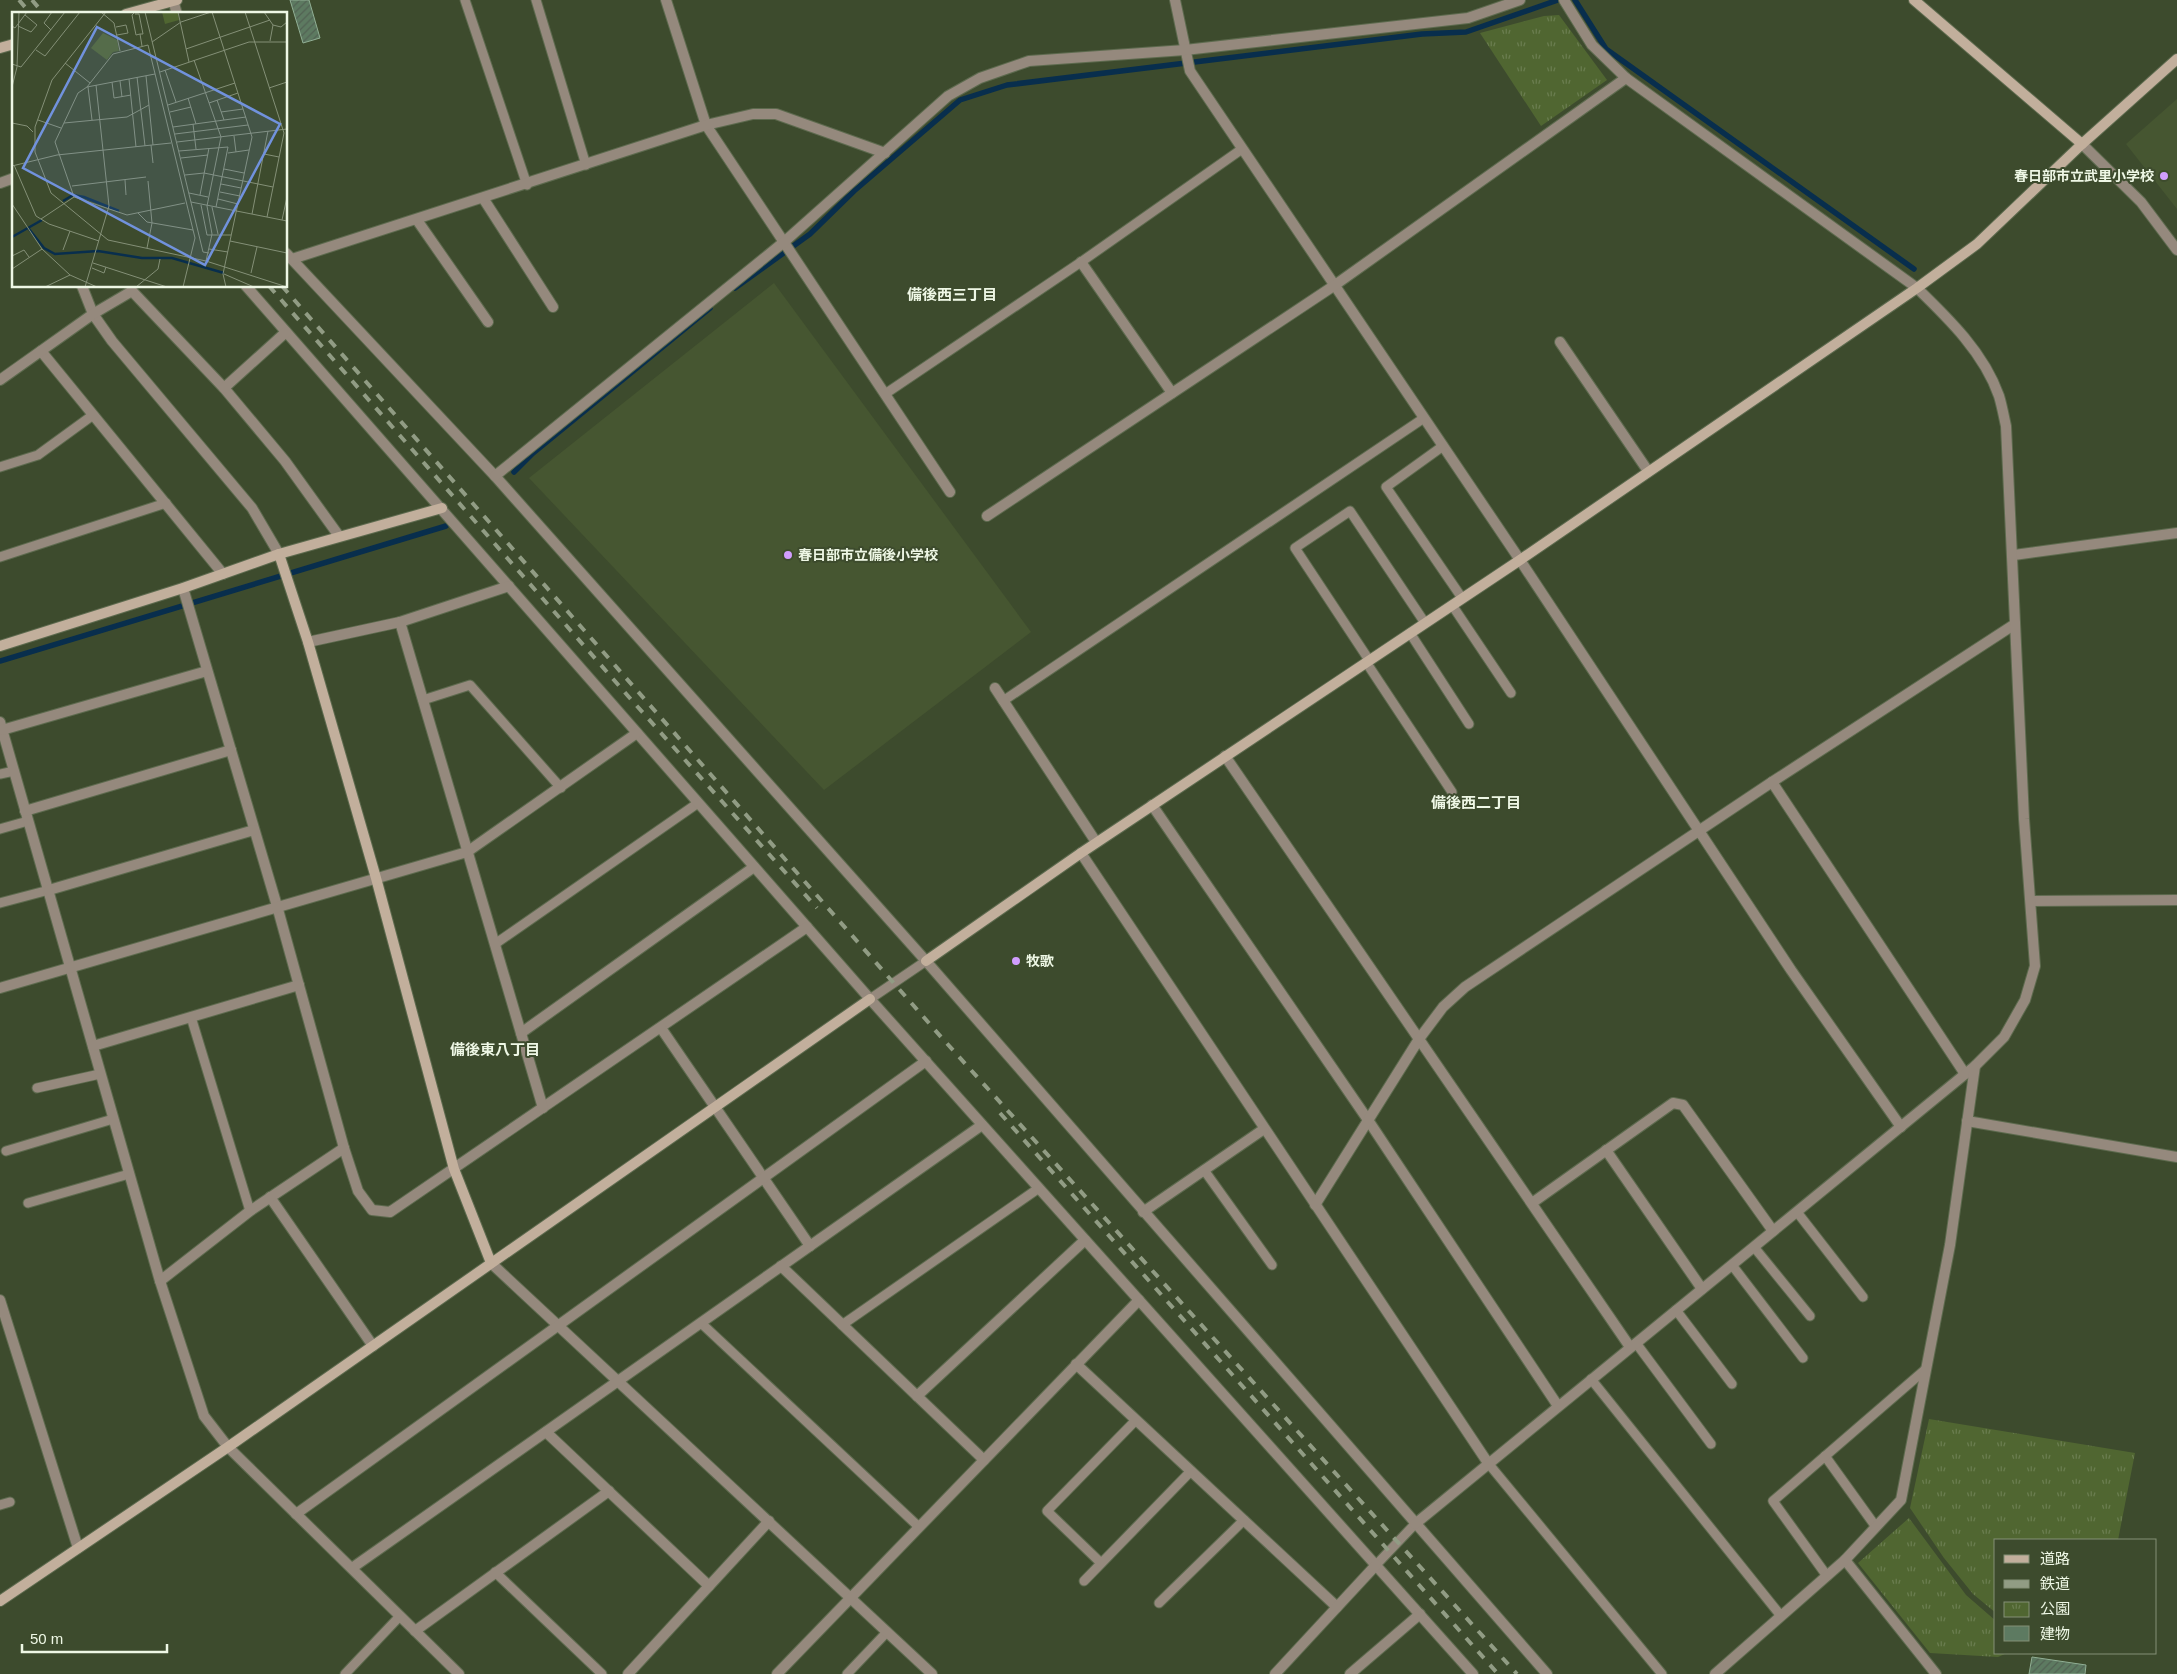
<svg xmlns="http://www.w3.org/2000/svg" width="2177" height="1674" viewBox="0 0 2177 1674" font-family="Helvetica,'Noto Sans JP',sans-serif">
	<defs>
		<pattern id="park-tufts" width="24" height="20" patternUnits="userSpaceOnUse" patternTransform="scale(1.25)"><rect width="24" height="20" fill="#506631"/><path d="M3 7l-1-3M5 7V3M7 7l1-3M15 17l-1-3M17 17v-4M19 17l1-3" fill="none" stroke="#6a7d4f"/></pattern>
		<pattern id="building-hatch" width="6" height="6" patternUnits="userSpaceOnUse" patternTransform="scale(1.25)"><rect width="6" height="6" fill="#5d7a61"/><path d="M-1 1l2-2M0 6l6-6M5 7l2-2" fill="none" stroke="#526253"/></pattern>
	</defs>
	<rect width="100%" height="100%" fill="#3d4b2d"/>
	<!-- built -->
	<g fill="#465631">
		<polygon points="2177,99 2177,209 2126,144"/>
		<polygon points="774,283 1031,632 824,790 529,478"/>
	</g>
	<!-- park -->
	<g fill="url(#park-tufts)">
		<polygon points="1559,15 1607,80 1541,126 1480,33 1544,16"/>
		<polygon points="1929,1419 2135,1453 2118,1540 1996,1540 1996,1613 1973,1594 1944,1558 1910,1508"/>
		<polygon points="1909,1518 1966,1595 1996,1621 1996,1653 2007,1653 1998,1657 1930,1653 1858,1563"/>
	</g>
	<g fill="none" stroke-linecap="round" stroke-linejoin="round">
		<!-- stream -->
		<g stroke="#082e4d" stroke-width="5.5">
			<polyline points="1575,0 1606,49 1914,269"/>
			<polyline points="735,288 810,234 854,191 960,100 1007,85 1422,34 1466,32 1558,0"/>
			<polyline points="514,472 533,453 710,308"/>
			<polyline points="0,661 446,526"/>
		</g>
	</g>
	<!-- building -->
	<g fill="url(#building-hatch)" stroke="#91af95">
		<polygon points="290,0 309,0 320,38 303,43"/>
		<polygon points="2032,1657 2086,1665 2085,1674 2029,1674"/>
	</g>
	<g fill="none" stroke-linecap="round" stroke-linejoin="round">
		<defs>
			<g id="lane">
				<polyline points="465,0 527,185"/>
				<polyline points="536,0 586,165"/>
				<polyline points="885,394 1081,262 1242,149"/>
				<polyline points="1443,446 1386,487 1462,598"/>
				<polyline points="0,467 38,455 93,415"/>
				<polyline points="0,557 166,503"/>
				<polyline points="1452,605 1511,693"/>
				<polyline points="1410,633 1469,724"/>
				<polyline points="1369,660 1295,548 1350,511 1425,623"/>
				<polyline points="1366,662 1452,792"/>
				<polyline points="423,700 470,685 561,788"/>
				<polyline points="1003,701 1424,418"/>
				<polyline points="0,774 14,771"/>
				<polyline points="0,829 28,821"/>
				<polyline points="0,903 49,890"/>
				<polyline points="495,944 698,803"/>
				<polyline points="870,999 926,961"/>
				<polyline points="191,1017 250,1211"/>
				<polyline points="37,1088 100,1074"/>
				<polyline points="6,1151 113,1119"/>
				<polyline points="1204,1170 1272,1265"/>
				<polyline points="28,1203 129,1174"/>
				<polyline points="1797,1212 1863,1297"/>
				<polyline points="1754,1247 1810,1316"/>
				<polyline points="1732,1265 1803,1358"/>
				<polyline points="1676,1310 1732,1384"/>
				<polyline points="701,1323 919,1527"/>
				<polyline points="842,1325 1039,1188"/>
				<polyline points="1636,1343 1711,1444"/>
				<polyline points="1591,1379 1781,1616"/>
				<polyline points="1825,1456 1876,1527"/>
				<polyline points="1488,1463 1662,1674"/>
				<polyline points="0,1505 10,1502"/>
				<polyline points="1101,1563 1047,1511 1136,1420"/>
				<polyline points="1376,1565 1415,1524"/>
				<polyline points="495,1572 602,1674"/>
				<polyline points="1827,1576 1773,1501 1926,1369"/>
				<polyline points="1084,1581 1191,1471"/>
				<polyline points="1159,1603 1244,1520"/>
				<polyline points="345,1674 400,1616"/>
				<polyline points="847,1674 887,1632"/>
			</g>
			<g id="street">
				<polyline points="173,0 177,14"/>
				<polyline points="666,0 706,125 950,492"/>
				<polyline points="1175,0 1190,71 1520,560 1791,970 1901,1127"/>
				<polyline points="2082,144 2141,202 2177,250"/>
				<polyline points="0,183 14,178"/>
				<polyline points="483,198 553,307"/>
				<polyline points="417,220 488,322"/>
				<polyline points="286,253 495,476 926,961 1547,1674"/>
				<polyline points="292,259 706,125 753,114 776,114 885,153"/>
				<polyline points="1081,262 1172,393"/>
				<polyline points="82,286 93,314 112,341 252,508 279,554"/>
				<polyline points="246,286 870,999 1473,1674"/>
				<polyline points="1560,342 1648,471"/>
				<polyline points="41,351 223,574"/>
				<polyline points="0,380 93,314 132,291 224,388 285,461 339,536"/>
				<polyline points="224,388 286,332"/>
				<polyline points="495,476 784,242 948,96 980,78 1029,61 1185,50 1468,18 1520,0"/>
				<polyline points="987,516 1335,285 1626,78"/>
				<polyline points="2014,555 2177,533"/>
				<polyline points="183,588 277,906 344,1148 358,1191 372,1210 390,1212 807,927"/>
				<polyline points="400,622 543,1108"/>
				<polyline points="308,642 400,622 509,586"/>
				<polyline points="995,688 1096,842"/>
				<polyline points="0,722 160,1281 204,1416 228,1447 459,1674"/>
				<polyline points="2,730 207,671"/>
				<polyline points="1225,756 1630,1347"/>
				<polyline points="1772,782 1965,1074"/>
				<polyline points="1152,805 1368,1120 1558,1406"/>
				<polyline points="25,811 231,750"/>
				<polyline points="1081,853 1488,1463"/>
				<polyline points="49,890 254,830"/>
				<polyline points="2031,901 2177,900"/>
				<polyline points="0,988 467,852 637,733"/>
				<polyline points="661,1028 810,1246"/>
				<polyline points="521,1033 754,867"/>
				<polyline points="93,1046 299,985"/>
				<polyline points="1967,1121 2177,1157"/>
				<polyline points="1606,1150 1702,1289"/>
				<polyline points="270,1197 373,1346"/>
				<polyline points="1532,1203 1673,1103 1683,1105 1773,1231"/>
				<polyline points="1315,1205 1419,1039 1443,1007 1465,987 1772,782 2015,624"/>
				<polyline points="1143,1212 1264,1129"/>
				<polyline points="491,1263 932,1674"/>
				<polyline points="781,1266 984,1460"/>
				<polyline points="160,1281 250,1211 344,1148"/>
				<polyline points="0,1300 78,1548"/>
				<polyline points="1076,1364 1337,1607"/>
				<polyline points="917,1396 1085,1240"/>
				<polyline points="546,1432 709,1586"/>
				<polyline points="296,1514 926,1061"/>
				<path d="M1415,1524L1975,1066L2004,1037L2025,1000L2035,966L2024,819L2006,426C2004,417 2002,406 1999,396C1984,353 1949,319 1917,288L1626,78L1592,45L1564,0"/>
				<polyline points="1845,1560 1936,1674"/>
				<polyline points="352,1568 982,1125"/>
				<polyline points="415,1631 609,1491"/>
				<polyline points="628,1674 769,1521"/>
				<polyline points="777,1674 1139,1300"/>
				<polyline points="1275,1674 1376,1565"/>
				<polyline points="1350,1674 1420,1614"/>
				<polyline points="1715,1674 1845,1560 1901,1500 1950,1245 1975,1066"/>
			</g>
			<g id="secondary">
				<polyline points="1914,0 2082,144"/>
				<polyline points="126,14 177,0"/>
				<polyline points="0,48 14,44"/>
				<polyline points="279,554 308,642 376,878 454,1169 491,1263"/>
				<polyline points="0,646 183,588 279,554 442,508"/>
				<polyline points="926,961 1081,853 1520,560 1917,288 1977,244 2082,144 2177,59"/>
				<polyline points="0,1601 228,1447 870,999"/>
			</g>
		</defs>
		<!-- lane casing -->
		<use href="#lane" stroke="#5d6a4e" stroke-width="11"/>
		<!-- street casing -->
		<use href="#street" stroke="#5d6a4e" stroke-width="12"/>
		<!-- secondary casing -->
		<use href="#secondary" stroke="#5d6a4e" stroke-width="12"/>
		<!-- lane -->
		<use href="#lane" stroke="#95897d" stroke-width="9"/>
		<!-- street -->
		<use href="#street" stroke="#95897d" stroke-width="10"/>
		<!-- secondary -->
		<use href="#secondary" stroke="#c2af9c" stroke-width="10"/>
		<!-- rail -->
		<g stroke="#919c84" stroke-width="4" stroke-dasharray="9 9" stroke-linecap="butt">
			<polyline points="19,0 31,14"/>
			<polyline points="32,0 44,14"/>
			<polyline points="269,286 628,696 817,908"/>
			<polyline points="282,286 942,1038 1517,1674"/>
			<polyline points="1000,1113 1498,1674"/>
		</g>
	</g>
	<!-- markers -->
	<g fill="#d19dfe" stroke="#3d4b2d" stroke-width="2">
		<circle cx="2164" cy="176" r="5"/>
		<circle cx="788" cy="555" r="5"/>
		<circle cx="1016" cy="961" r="5"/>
	</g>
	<g text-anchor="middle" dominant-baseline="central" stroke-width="4" stroke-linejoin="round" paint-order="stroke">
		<!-- poi labels -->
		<g font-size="14" font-weight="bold" fill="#eef7e5" stroke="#3d4b2d" text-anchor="start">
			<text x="2154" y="176" text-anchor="end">春日部市立武里小学校</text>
			<text x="798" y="555">春日部市立備後小学校</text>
			<text x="1026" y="961">牧歌</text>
		</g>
		<!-- neighbourhood labels -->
		<g font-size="15" font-weight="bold" fill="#eef7e5" stroke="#3d4b2d">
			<text x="952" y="294">備後西三丁目</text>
			<text x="1476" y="802">備後西二丁目</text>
			<text x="495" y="1049">備後東八丁目</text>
		</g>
	</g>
	<!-- overview -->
	<g transform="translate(12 12)">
		<rect width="275" height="275" fill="#3d4b2d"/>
		<path d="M150,0H166L167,8L153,12ZM91,21L105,28L107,39L101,40L95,48L79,36Z" fill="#506631"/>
		<path fill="none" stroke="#082e4d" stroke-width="2.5" d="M51,189L61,183L72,185L107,199M17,217L32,236L43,242L86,239L130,246H160L212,261M0,225L30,208"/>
		<path fill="none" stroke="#849077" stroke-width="1" d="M89,0L102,11L108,39M94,0L40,68L23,115V140L39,181L96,228L194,249L275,275M123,0L120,3L124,23L128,22L130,34M133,0L191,240L197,241M166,0L177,50M200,0L240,125L211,262L214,275M233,0L272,121L255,205M252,0L261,13L258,29M123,2H127L131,22H128M261,13L269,15L275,10M0,14L3,16L15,0M6,14L19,20L25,13L13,3M104,15L114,13L116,21L105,23M39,18L32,11L40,0M140,30L169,10L199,0M174,37L258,8M24,38L33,44L68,0M182,48L209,125L195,194L200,222L194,249M53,51L78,71M0,52L9,55L53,0M153,58L164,90M148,60L237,30H275M134,64L141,133M125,65L133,134M117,67L124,135M108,69L110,85M100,70L102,86L119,83M0,75L5,55L7,0M75,75L101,42L136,33L183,226L171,275M76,75L80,108M257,76L275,70M176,86L184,112M205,88L212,108M197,91L226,81M156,93L223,71M158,100L179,95M209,100L231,97M26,108L49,116M0,111L15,114L21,120M52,111L115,105L137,93M181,112L184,137M161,115L234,105M163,122L236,113M222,124L224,140M165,130L275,117M139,133L141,151M167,139L216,135L204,195M216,141L237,138M252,142L267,145M169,146L196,143M2,153L24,204L37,212L87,229M0,154L45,143L159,131M212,157L232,161M173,163L192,161L261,175M113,168L114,183M209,172L229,176M60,174L134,165M208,180L228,184M177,181L196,185M188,183L197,136M62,185L43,130L66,81L75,75L143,62M206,187L226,192M179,190L275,209M0,192L30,237L58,263L85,275M189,193L195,223H219M200,195L206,222M126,201L135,210L181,218M240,202L256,119M29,207L62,185L115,203L173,191M270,208L275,185M218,229L275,241M135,236L140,211L136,169M197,237L216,240M51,238L58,219M0,244L12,238L17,245M81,251L155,275M80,256L92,261L94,255M0,257L30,237M239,261L245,235M212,262L242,275M33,275L58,263M73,275L97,194L84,73M124,275L146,257L148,247"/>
		<path fill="#7192dd" fill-opacity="0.15" stroke="#7192dd" stroke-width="2.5" d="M85,15L268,112L193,253L11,156Z"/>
		<rect width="275" height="275" fill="none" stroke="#eef7e5" stroke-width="2.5"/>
	</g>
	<!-- legend -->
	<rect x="1994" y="1539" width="162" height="115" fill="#3d4b2d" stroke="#849077"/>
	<rect x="2004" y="1555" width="25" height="8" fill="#c2af9c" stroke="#849077"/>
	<text x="2040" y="1564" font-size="15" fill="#eef7e5">道路</text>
	<rect x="2004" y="1580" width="25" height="8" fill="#919c84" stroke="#849077"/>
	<text x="2040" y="1589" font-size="15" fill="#eef7e5">鉄道</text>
	<rect x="2004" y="1602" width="25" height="15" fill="url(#park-tufts)" stroke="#849077"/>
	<text x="2040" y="1614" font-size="15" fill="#eef7e5">公園</text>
	<rect x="2004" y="1626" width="25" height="15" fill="#5d7a61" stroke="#849077"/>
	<text x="2040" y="1639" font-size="15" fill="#eef7e5">建物</text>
	<!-- scale -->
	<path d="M22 1644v8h145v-8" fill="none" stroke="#eef7e5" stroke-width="2.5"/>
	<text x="30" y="1644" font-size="15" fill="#eef7e5" stroke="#3d4b2d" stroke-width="4" paint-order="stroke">50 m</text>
</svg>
